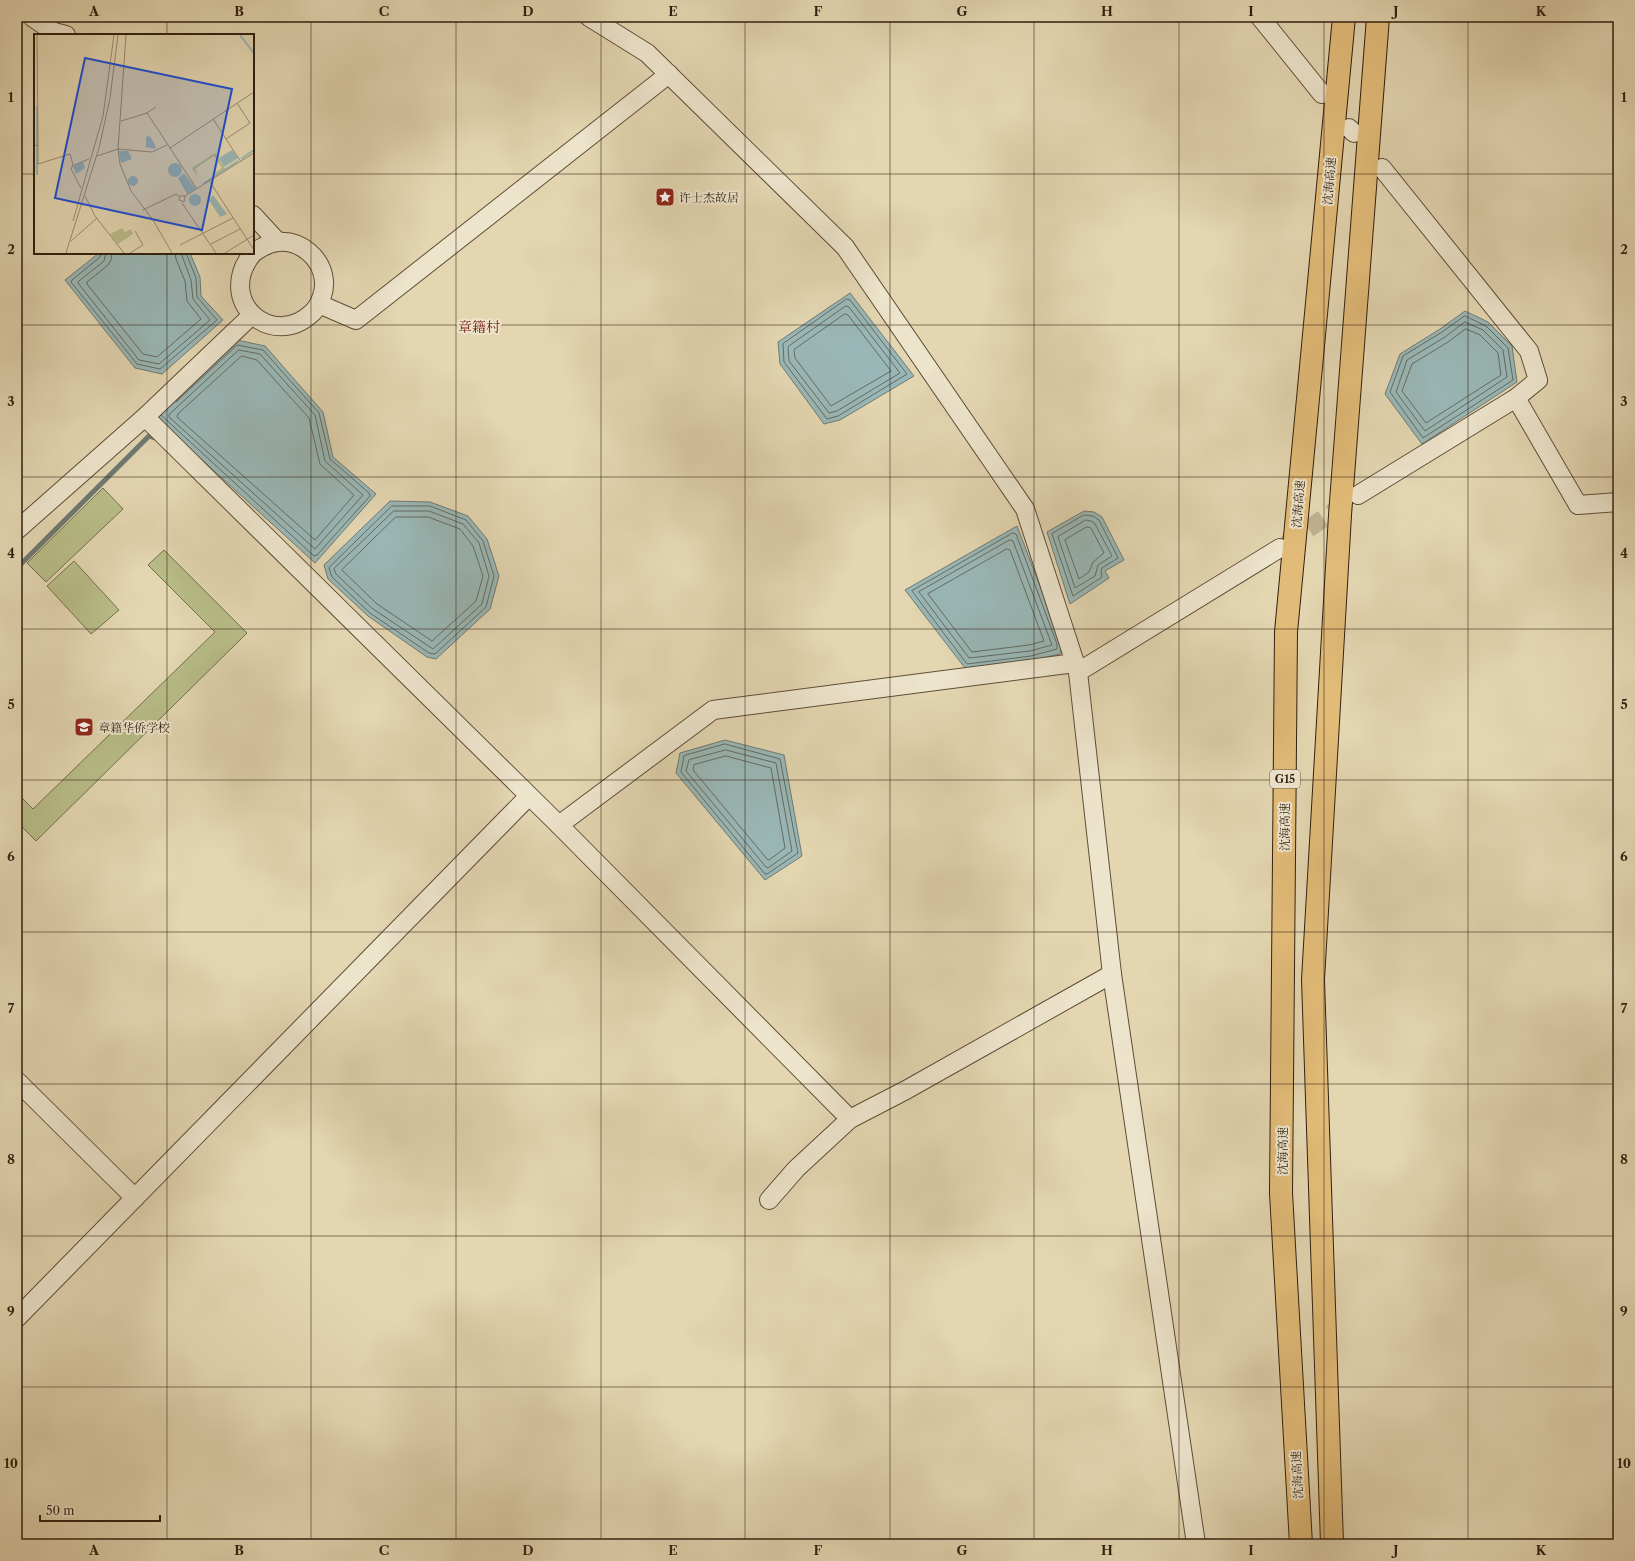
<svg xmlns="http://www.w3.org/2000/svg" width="1635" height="1561" viewBox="0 0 1635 1561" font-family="'Libre Caslon Text','Noto Serif SC',serif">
	<rect width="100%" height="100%" fill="#e3d6b1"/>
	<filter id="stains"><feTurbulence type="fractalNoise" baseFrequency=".005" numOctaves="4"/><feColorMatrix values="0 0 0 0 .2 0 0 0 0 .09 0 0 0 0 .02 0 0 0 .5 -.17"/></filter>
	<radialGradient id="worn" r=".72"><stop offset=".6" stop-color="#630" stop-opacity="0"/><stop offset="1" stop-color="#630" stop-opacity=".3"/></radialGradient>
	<!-- green -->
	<g fill="#b8bd88" stroke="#746e4c">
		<polygon points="103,488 123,509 46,582 27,563"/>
		<polygon points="164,550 247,633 36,841 17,822 17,793 33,809 215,632 148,565"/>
		<polygon points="74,561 119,610 91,634 47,586"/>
	</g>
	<!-- water -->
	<g fill="#99b7b6" stroke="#6f7a73">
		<polygon points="99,253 190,253 200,277 201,296 223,320 162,374 135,368 65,280"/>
		<polygon points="850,293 914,376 840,420 824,424 780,364 778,342"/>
		<polygon points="1465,311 1488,322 1512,346 1517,382 1422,444 1385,394 1400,354 1440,329"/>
		<polygon points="237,340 265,346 323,412 333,457 376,494 315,563 154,416"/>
		<polygon points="390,501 430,502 468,516 487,539 499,576 490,609 436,659 427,657 368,616 328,579 324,565"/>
		<polygon points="1084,511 1094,512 1102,517 1124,560 1105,571 1109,578 1070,604 1047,532"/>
		<polygon points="1017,526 1062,644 1060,654 1032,660 965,668 905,590"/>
		<polygon points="725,740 784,755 802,856 765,880 676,773 680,753"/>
	</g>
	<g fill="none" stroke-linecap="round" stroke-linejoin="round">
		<!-- shore -->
		<g stroke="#646b62" stroke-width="1">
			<polyline points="101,253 100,257 72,280 71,282 137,364 160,369 217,320 197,297 196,278 186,253"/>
			<polyline points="106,253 104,261 79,281 78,283 139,360 159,364 210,320 193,299 191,280 181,253"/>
			<polyline points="112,253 111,260 108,265 87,282 87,284 143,354 157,357 201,319 187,301 185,281 176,259 175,253"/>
			<polygon points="847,299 850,300 907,374 838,416 827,419 784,362 783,344"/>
			<polygon points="846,306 849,307 900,373 837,411 829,413 789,361 788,347"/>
			<polygon points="845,314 848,315 891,371 831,406 795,358 794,350"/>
			<polygon points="1465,316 1486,326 1508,348 1513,380 1423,438 1390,392 1403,356 1442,332"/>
			<polygon points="1465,322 1483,330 1503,350 1507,377 1425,431 1396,392 1407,360 1445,337"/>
			<polygon points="1466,329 1480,335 1498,353 1501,375 1426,423 1402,391 1412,364 1448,342"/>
			<polygon points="239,350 260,354 315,415 325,461 363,495 315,549 169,417 169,415"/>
			<polygon points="242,356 257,360 309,418 320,464 354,495 315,540 177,417 178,414"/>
			<polyline points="161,415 314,556 317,555 370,496 369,493 330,459 319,413 263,350 237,345 176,402"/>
			<polygon points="392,506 430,506 466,520 483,541 494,576 486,607 435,654 429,653 370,613 332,577 329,568"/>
			<polygon points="394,511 429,511 463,524 479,543 489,576 482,604 433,649 373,609 336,574 334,569"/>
			<polygon points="1084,515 1093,516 1099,520 1118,558 1102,568 1101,571 1102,577 1073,596 1052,534"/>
			<polygon points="396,517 428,517 460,529 473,546 483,576 476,601 432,641 377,604 342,570"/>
			<polygon points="1086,520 1091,521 1095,524 1112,556 1098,565 1095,576 1075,588 1058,537"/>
			<polygon points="1087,527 1091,528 1104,553 1093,562 1089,572 1079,579 1065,540"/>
			<polygon points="1013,533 1016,534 1057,644 1057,649 1031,656 967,664 912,591"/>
			<polygon points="1010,540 1013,541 1052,645 1030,651 969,658 919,592"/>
			<polygon points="1007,549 1010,550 1044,641 1029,645 972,652 928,594"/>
			<polygon points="725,744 780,759 798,853 767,874 765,874 681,772 684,756"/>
			<polygon points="726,750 776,763 792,851 768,868 766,867 686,771 689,760"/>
			<polygon points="726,756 771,768 785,848 769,860 767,859 693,770 694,765"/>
		</g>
		<!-- stream -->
		<polyline stroke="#6f7a73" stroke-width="5" points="17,568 149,436 158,439"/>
		<!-- minor-tunnel -->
		<polyline stroke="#bfb191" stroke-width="18" stroke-dasharray="18 9" stroke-linecap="butt" points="1286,544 1349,501"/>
		<defs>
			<g id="minor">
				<polyline points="32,17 54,32 66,35"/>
				<polyline points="589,17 647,53 845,247 1025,509 1078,672"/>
				<polyline points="1260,17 1322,94"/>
				<polyline points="1349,128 1354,133"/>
				<polyline points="253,215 278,242"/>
				<path d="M253,253C214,300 272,352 313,312C320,305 325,291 324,281C322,258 301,240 278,242C268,243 260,248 253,253"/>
				<polyline points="319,304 356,320 669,74"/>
				<polyline points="1516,398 1578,505 1618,502"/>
				<polyline points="145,417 559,825 850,1119"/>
				<polyline points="1358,495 1516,398 1538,380 1529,351 1382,168"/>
				<polyline points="17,530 145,417 252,315"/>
				<polyline points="559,825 713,710 1075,663"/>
				<polyline points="17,1081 135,1198"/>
				<polyline points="769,1200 796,1169 850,1119 906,1090 1112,974"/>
				<polyline points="17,1318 529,796"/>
				<polyline points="1196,1544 1112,974 1078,672 1280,548"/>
			</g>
			<g id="highway">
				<polyline points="1301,1544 1281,1193 1286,632 1344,17"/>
				<polyline points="1332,1544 1313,980 1340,515 1378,17"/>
			</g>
		</defs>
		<!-- minor casing -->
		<use href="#minor" stroke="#5d4d38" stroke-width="20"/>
		<!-- highway casing -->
		<use href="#highway" stroke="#301f0f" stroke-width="24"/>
		<!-- minor -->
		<use href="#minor" stroke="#ede4cc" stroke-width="18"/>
		<!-- highway -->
		<use href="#highway" stroke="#e2bb78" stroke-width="22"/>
	</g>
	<!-- grid -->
	<path fill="none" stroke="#301f0f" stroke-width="1" stroke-opacity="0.55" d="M167,17V35M311,17V1544M456,17V1544M601,17V1544M745,17V1544M890,17V1544M1034,17V1544M1179,17V1544M1324,17V1544M1468,17V1544M17,174H35M253,174H1618M167,253V1544M17,325H1618M17,477H1618M17,629H1618M17,780H1618M17,932H1618M17,1084H1618M17,1236H1618M17,1387H1618"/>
	<!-- icons -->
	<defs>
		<symbol id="sight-square" viewBox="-11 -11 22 22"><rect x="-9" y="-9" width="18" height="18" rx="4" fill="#8f2418" stroke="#ede4cc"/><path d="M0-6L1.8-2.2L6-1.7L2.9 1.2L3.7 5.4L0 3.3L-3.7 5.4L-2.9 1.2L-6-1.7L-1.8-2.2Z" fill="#fff"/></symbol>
		<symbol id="school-square" viewBox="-11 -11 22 22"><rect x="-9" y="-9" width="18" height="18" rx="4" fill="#8f2418" stroke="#ede4cc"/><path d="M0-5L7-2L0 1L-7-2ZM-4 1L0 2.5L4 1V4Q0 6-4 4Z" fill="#fff"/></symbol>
	</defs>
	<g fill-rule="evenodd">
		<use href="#sight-square" x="654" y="186" width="22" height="22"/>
		<use href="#school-square" x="73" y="716" width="22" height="22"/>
	</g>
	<g text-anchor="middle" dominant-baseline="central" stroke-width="4" stroke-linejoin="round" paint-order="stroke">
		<!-- shield labels -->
		<rect fill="#ede4cc" stroke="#695a48" stroke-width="1" x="1270" y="770" width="30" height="18" rx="3"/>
		<g font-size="11" font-weight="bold" fill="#301f0f">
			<text x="1285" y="779">G15</text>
		</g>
		<!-- street labels -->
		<g font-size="12" fill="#301f0f" stroke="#ede4cc">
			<text transform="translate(1329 181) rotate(-85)">沈海高速</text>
			<text transform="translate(1298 504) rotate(-85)">沈海高速</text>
			<text transform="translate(1284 827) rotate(-90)">沈海高速</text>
			<text transform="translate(1282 1151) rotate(-90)">沈海高速</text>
			<text transform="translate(1297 1475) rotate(-93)">沈海高速</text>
		</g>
		<!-- poi labels -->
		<g font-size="12" fill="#301f0f" stroke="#ede4cc" text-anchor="start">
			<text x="679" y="197">许士杰故居</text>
			<text x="98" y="727">章籍华侨学校</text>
		</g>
		<!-- quarter labels -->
		<g font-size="14" fill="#7a1f14" stroke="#ede4cc">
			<text x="479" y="327">章籍村</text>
		</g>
	</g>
	<!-- overview -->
	<g transform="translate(34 34)">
		<rect width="220" height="220" fill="#e3d6b1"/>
		<path d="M181,119L191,135L180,142L179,140L188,134L180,122L161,135L164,143L158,134ZM88,194L91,198L97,195L99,200L84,210L76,200Z" fill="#b8bd88"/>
		<path d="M116,102L122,113L121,115L112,113V103ZM198,116L204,124L190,133L185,124ZM85,117H94L98,125L87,129ZM49,128L51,134L42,140L39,132ZM134 136a7 7 0 1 1 14 0a7 7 0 1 1-14 0ZM150,139L162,155L153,160L144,144ZM94 147a5 5 0 1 1 10 0a5 5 0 1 1-10 0ZM155 166a6 6 0 1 1 12 0a6 6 0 1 1-12 0ZM179,161L193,180L186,183L175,166Z" fill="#99b7b6"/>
		<path fill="none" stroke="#99b7b6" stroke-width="2" d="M206,1L220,19M3,72V141M207,125L220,116M169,150L204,127"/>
		<path fill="none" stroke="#9b8d70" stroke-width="1" d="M113,79L163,155M179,85L207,128M87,87L113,79L122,73M192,105L216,89L203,69M4,111V130L36,120L39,131L37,135L47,154M0,112L4,111L3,1M136,114L220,58M84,115L86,130L97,157L119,186L138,219M84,115L118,118L133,111M63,122L84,115L92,1M40,131L55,125M176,148L220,216M51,162L61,182L90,219M151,162L150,168L145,166L146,162H151L220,119M148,169L182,219M109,176L142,160L145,162M39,187L69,82L80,1M37,207L63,184M177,210L206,195M146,211L199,184M32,219L65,114L76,64L84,1M96,219L109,211L101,197M191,219L220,201"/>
		<path fill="#1d4ed8" fill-opacity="0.15" stroke="#1d4ed8" stroke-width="2" d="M51,24L198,55L168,196L21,164Z"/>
		<rect width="220" height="220" fill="none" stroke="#301f0f" stroke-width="2"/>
	</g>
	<!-- margin -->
	<rect width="1635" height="1561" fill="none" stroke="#e3d6b1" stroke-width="44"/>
	<!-- scale -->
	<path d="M40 1515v6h120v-6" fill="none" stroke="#301f0f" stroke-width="2"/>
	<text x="46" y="1515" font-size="12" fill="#301f0f" stroke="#ede4cc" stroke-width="3" paint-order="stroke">50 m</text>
	<rect x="22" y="22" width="1591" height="1517" fill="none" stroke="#301f0f" stroke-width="1.5"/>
	<g font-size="13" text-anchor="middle" font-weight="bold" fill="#301f0f">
		<text x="94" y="16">A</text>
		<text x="239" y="16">B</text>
		<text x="384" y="16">C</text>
		<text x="528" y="16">D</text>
		<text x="673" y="16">E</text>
		<text x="818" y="16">F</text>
		<text x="962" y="16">G</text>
		<text x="1107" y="16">H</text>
		<text x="1251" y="16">I</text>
		<text x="1396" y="16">J</text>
		<text x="1541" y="16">K</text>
		<text x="11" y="102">1</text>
		<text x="1624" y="102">1</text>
		<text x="11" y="254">2</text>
		<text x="1624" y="254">2</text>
		<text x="11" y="406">3</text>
		<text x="1624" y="406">3</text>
		<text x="11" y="558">4</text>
		<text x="1624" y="558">4</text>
		<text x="11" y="709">5</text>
		<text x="1624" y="709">5</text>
		<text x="11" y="861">6</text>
		<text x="1624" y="861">6</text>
		<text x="11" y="1013">7</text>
		<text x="1624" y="1013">7</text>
		<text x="11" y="1164">8</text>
		<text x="1624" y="1164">8</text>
		<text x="11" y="1316">9</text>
		<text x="1624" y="1316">9</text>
		<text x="11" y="1468">10</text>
		<text x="1624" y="1468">10</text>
		<text x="94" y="1555">A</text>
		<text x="239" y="1555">B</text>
		<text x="384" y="1555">C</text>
		<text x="528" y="1555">D</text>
		<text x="673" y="1555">E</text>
		<text x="818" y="1555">F</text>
		<text x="962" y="1555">G</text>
		<text x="1107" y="1555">H</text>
		<text x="1251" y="1555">I</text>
		<text x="1396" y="1555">J</text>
		<text x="1541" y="1555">K</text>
	</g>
	<rect width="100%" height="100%" filter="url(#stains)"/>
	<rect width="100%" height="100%" fill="url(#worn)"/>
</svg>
